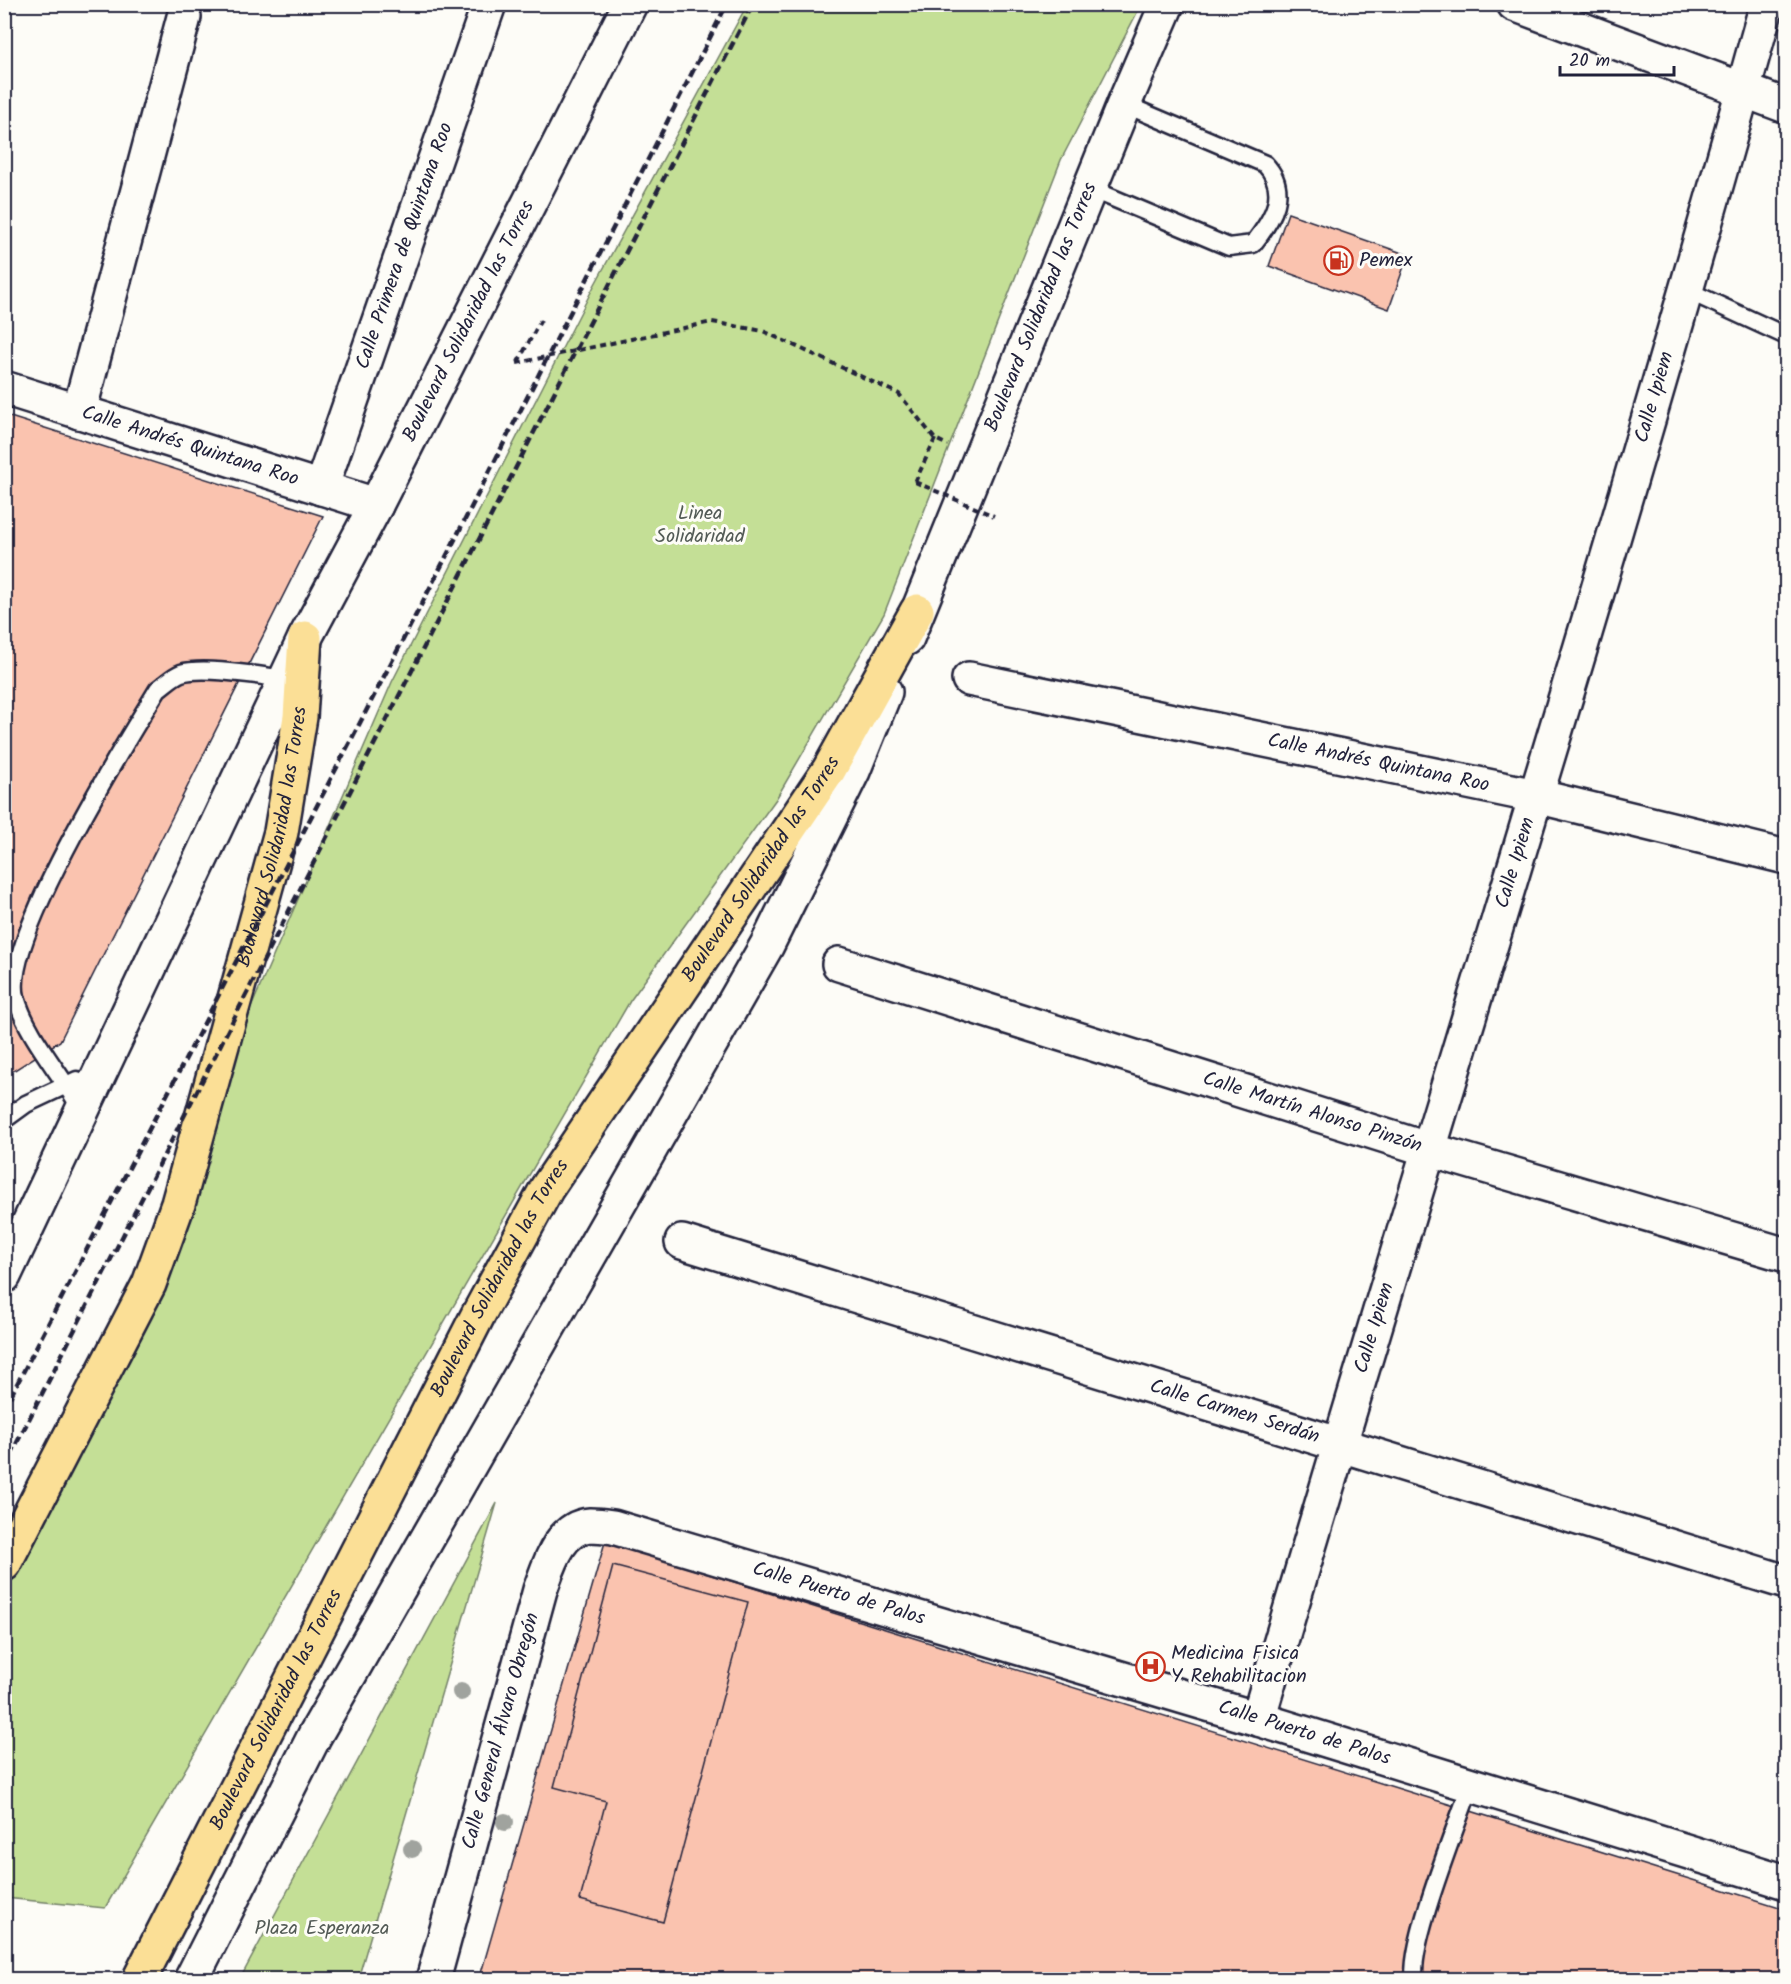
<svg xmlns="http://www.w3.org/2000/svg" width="1791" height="1984" viewBox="0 0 1791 1984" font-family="Kalam,sans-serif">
	<rect width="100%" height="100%" fill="#fdfcf7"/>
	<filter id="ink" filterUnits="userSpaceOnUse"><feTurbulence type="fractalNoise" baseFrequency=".0167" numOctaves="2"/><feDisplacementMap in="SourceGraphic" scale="12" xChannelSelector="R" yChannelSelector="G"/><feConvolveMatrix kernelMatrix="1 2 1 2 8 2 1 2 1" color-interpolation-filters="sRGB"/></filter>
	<g filter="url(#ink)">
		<!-- green -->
		<g fill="#c4df96" stroke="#738068" stroke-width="1.5">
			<polygon points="747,5 1141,5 1061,160 884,614 776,799 630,1001 105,1908 5,1898 5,1576 392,682 594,286"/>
			<polygon points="497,1503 358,1979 240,1979"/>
		</g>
		<!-- building -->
		<g fill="#fac3af" stroke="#22223b" stroke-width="1.5">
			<polygon points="1288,213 1408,255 1389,309 1269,266"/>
			<polygon points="4,415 323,516 60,1041 4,1077"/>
			<polygon points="605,1542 1786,1909 1786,1980 479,1980"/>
			<polygon points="613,1566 748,1602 663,1922 580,1900 606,1801 554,1787"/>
		</g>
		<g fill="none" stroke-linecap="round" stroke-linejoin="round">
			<defs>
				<g id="service">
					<path d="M1089,188L1229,247L1253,244C1273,219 1290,191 1265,164L1124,104"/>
					<polyline points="1684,289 1786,336"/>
					<path d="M82,1111C63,1076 26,1035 16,997C2,941 125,743 158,689C165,684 173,676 181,673C204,666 260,676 286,679"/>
					<polyline points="4,1120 26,1104 77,1080"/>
					<path d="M1415,1980C1407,1947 1458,1823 1471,1784"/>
				</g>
				<g id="minor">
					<polyline points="1514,4 1786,106"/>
					<path id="s1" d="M4,388L376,505"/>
					<polyline points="79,412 184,17"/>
					<path id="s2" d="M321,488L489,4"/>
					<path id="s3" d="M969,679L1536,796L1786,857"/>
					<path id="s4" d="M839,964L1427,1149L1786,1255"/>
					<path id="s5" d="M682,1242L1786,1582"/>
					<path id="s6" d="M1258,1719C1426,1147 1608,579 1767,4"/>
					<path id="s7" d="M433,1980L540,1590C549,1566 559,1527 590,1525C597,1525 606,1526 613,1527L1258,1719L1786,1882"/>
				</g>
				<g id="secondary">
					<path id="s8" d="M907,638L1124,104L1167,4"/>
					<path id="s9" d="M4,1276L305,638L376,505L630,4"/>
					<polyline points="191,1980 315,1735 767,945 853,771 885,692"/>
				</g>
				<g id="trunk">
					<path id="s10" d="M4,1564L149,1284L178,1204L281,832L300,717L305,638"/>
					<path id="s11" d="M139,1980L478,1315L547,1188L829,770L917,611"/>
				</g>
			</defs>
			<!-- service casing -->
			<use href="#service" stroke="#22223b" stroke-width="21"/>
			<!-- minor casing -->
			<use href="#minor" stroke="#22223b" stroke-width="38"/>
			<!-- secondary casing -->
			<use href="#secondary" stroke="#22223b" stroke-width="38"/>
			<!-- trunk casing -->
			<use href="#trunk" stroke="#22223b" stroke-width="38"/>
			<!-- path -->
			<g stroke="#22223b" stroke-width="4" stroke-dasharray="6 4.5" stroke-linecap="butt">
				<polyline points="518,362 542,318"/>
				<polyline points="517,363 712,322 763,331 899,394 935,439 948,445"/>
				<polyline points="915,482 935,439"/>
			</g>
			<!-- service -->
			<use href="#service" stroke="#fdfcf7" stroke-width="16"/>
			<!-- minor -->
			<use href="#minor" stroke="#fdfcf7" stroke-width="33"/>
			<!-- secondary -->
			<use href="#secondary" stroke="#fdfcf7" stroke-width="33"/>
			<!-- trunk -->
			<use href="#trunk" stroke="#fbdf96" stroke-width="33"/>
			<!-- rail -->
			<g stroke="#22223b" stroke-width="4.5" stroke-dasharray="9 4.5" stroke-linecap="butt">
				<polyline points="4,1409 447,555 727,4"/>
				<polyline points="4,1468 753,4"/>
			</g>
			<!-- path-bridge -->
			<polyline stroke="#22223b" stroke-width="4" stroke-dasharray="6 4.5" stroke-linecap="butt" points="915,482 994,516"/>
		</g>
		<!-- trees -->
		<g fill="#a0a39e">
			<circle cx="461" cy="1692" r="9"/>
			<circle cx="505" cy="1822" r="9"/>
			<circle cx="412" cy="1849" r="9"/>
		</g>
	</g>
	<!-- icons -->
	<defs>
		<symbol id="fuel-ring" viewBox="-11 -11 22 22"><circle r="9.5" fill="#fdfcf7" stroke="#c8321e" stroke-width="1.5"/><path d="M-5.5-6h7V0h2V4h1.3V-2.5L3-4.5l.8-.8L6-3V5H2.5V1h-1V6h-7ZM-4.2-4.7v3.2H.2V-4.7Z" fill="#c8321e"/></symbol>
		<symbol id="hospital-ring" viewBox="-11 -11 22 22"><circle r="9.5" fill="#fdfcf7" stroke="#c8321e" stroke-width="1.5"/><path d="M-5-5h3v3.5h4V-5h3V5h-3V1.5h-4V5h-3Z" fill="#c8321e"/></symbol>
	</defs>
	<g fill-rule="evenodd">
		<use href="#fuel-ring" x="1322" y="244" width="33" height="33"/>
		<use href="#hospital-ring" x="1134" y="1650" width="33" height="33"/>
	</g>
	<g text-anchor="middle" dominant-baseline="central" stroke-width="6" stroke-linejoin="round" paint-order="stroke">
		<!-- street labels -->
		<g font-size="20" fill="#22223b" stroke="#fdfcf7">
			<text stroke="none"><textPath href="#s2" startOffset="256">Calle Primera de Quintana Roo</textPath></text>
			<text stroke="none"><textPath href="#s8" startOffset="357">Boulevard Solidaridad las Torres</textPath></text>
			<text stroke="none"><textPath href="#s9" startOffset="1062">Boulevard Solidaridad las Torres</textPath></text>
			<text stroke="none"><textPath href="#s6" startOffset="1380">Calle Ipiem</textPath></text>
			<text stroke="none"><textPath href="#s1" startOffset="195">Calle Andrés Quintana Roo</textPath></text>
			<text stroke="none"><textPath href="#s3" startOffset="418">Calle Andrés Quintana Roo</textPath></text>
			<text stroke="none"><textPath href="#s10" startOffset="780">Boulevard Solidaridad las Torres</textPath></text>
			<text stroke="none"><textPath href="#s6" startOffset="894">Calle Ipiem</textPath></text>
			<text stroke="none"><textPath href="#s11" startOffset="1275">Boulevard Solidaridad las Torres</textPath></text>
			<text stroke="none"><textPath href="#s4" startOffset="496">Calle Martín Alonso Pinzón</textPath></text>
			<text stroke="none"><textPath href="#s11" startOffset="789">Boulevard Solidaridad las Torres</textPath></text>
			<text stroke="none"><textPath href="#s6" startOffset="408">Calle Ipiem</textPath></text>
			<text stroke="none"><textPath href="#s5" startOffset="578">Calle Carmen Serdán</textPath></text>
			<text stroke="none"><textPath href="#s7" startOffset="750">Calle Puerto de Palos</textPath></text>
			<text stroke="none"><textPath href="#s11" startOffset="303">Boulevard Solidaridad las Torres</textPath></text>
			<text stroke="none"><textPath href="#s7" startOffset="258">Calle General Álvaro Obregón</textPath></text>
			<text stroke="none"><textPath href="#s7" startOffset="1236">Calle Puerto de Palos</textPath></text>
		</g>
		<!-- poi labels -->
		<g font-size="20" fill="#22223b" stroke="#fdfcf7" text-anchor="start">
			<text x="1359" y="261">Pemex</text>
			<text x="1171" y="1654">Medicina Fisica<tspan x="1171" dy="23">Y Rehabilitacion</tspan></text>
		</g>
		<!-- park labels -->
		<g font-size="20" fill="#535b56" stroke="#fdfcf7">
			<text x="700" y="514">Linea<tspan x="700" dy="23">Solidaridad</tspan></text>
			<text x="322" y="1929">Plaza Esperanza</text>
		</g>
	</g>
	<!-- margin -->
	<rect width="1791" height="1984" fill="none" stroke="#fdfcf7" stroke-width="24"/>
	<rect x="12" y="12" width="1767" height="1960" fill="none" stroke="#22223b" stroke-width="2" filter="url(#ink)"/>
	<!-- scale -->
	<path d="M1560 66v9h114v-9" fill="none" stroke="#22223b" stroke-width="3"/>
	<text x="1569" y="66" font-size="18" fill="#22223b" stroke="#fdfcf7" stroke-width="4.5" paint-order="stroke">20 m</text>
</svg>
